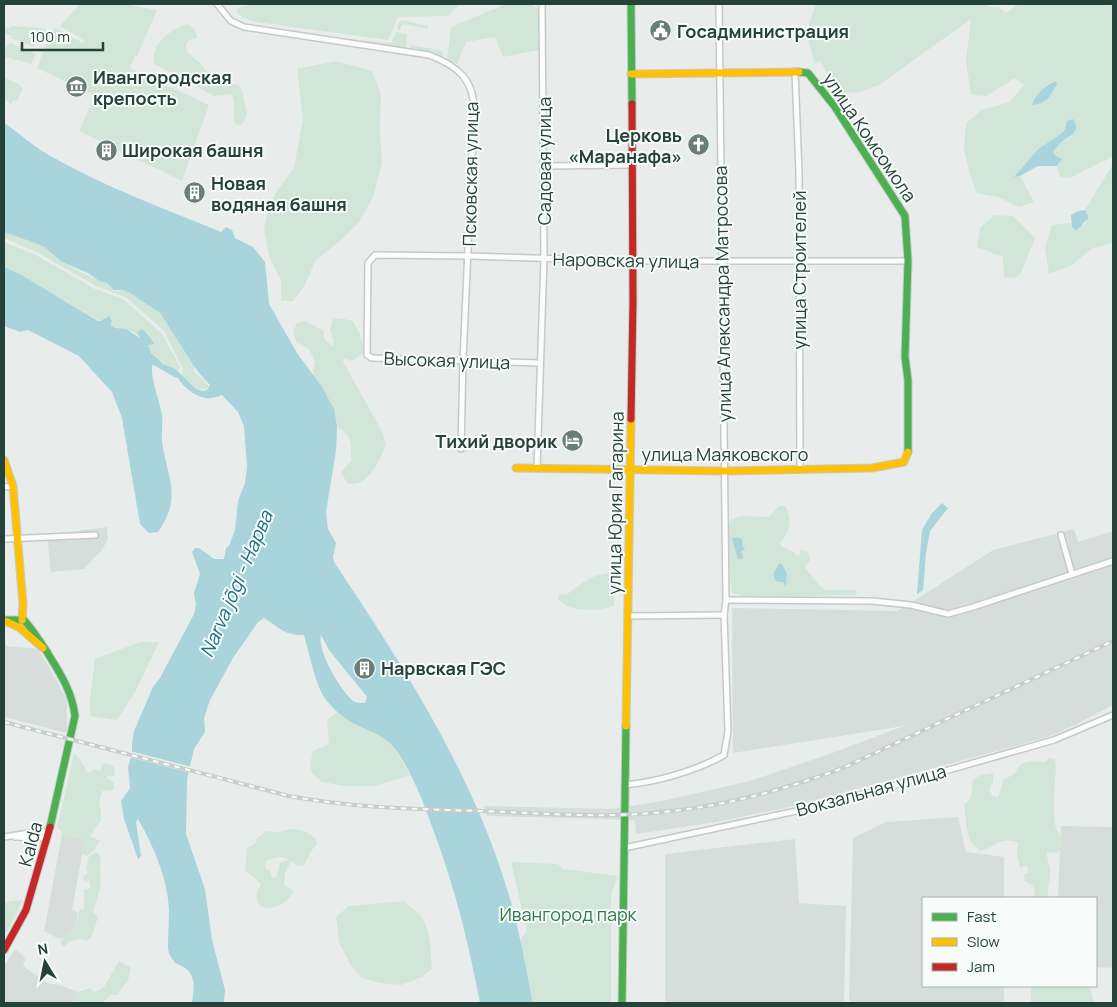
<svg xmlns="http://www.w3.org/2000/svg" width="1117" height="1007" viewBox="0 0 1117 1007" font-family="Manrope,sans-serif">
	<rect width="100%" height="100%" fill="#e8edeb"/>
	<!-- built -->
	<g fill="#d6dedb">
		<polygon points="107,527 108,539 102,550 84,569 51,572 47,535"/>
		<polygon points="1074,529 1078,542 1113,531 1113,705 1077,724 1048,737 799,805 717,822 636,834 635,820 487,816 484,806 611,809 662,801 750,781 832,753 904,726 733,753 732,608 898,611 993,550"/>
		<polygon points="4,628 6,646 38,649 49,667 67,700 67,733 4,717"/>
		<polygon points="958,817 966,852 1004,857 1004,898 923,898 923,986 1004,986 1004,1003 849,1003 853,838 886,822"/>
		<polygon points="1061,826 1113,827 1113,968 1096,967 1096,898 1058,898"/>
		<polygon points="62,835 85,838 72,910 78,912 76,925 63,939 57,938 44,931"/>
		<polygon points="795,839 799,903 846,906 844,1003 665,1003 665,854"/>
		<polygon points="15,949 25,958 25,961 23,966 47,983 59,985 78,992 74,1003 4,1003 4,966"/>
	</g>
	<!-- green -->
	<g fill="#d1e6d8" fill-rule="evenodd">
		<polygon points="80,4 123,4 157,10 137,56 135,56 130,68 209,105 182,181 79,131 95,96 37,68 51,32 55,28 83,43 84,40 60,26"/>
		<polygon points="251,4 460,4 448,16 398,17 388,40 256,22 243,18 237,13 237,8"/>
		<polygon points="506,4 530,4 541,10 539,50 503,57 495,37 466,42 457,64 447,60 451,27"/>
		<path d="M816,4H991L987,7H998L1006,13L1018,4H1109L1113,7V156L1069,178L1060,177L1057,166L1061,159L1056,156L1053,152L1059,143L1072,136L1065,130L1058,136L1038,149L1015,176H1020L1034,202L1019,207L998,197L977,193L970,175L964,149L966,123L982,110L1010,102L1024,85L1015,78L986,96L971,95L966,60L971,19L879,85L860,92L838,93L820,61L815,63C806,34 805,32 816,4Z"/>
		<polygon points="402,20 428,26 428,29 402,24 400,30 397,29 399,22"/>
		<path d="M188,24C193,28 197,31 197,38L189,40L186,45L188,53L199,62L218,84H233L238,85L242,90L247,114L242,125H237L234,122V101L232,94L214,96L155,64C149,44 171,29 188,24Z"/>
		<polygon points="11,26 45,28 46,29 40,45 36,43 34,47 11,38 12,36 4,33 4,27 10,28"/>
		<polygon points="396,32 407,34 406,49 344,42 345,39 389,43 392,42"/>
		<path d="M10,43L36,54L31,64C22,61 15,60 6,57L4,60V53L7,45H9Z"/>
		<polygon points="411,45 443,51 442,58 410,50"/>
		<polygon points="336,61 372,71 381,95 380,130 382,163 373,197 359,222 341,240 316,260 304,286 293,301 281,301 281,281 269,256 264,229 269,205 279,188 294,168 303,119 297,69"/>
		<polygon points="4,77 20,85 20,86 23,88 17,101 13,101 11,104 4,99"/>
		<path d="M1113,164V243L1091,249L1072,265L1049,274L1045,248L1052,225L1071,223L1072,227L1079,229C1086,224 1091,218 1085,210Z"/>
		<polygon points="994,215 1013,216 1035,238 1020,275 1014,278 1004,277 1003,257 977,247 980,228"/>
		<polygon points="4,232 43,246 62,262 99,281 108,283 116,291 124,290 136,296 160,313 194,364 194,371 208,385 208,388 198,390 181,375 183,369 164,331 127,298 96,286 40,254 4,238"/>
		<path d="M4,242L34,254L95,289L123,299L162,334L180,367L179,373C167,364 152,361 148,345L155,343L145,330L141,329L137,333L141,338L133,332L113,327L111,325L112,321L108,316L102,321L98,320L20,274L4,267Z"/>
		<path d="M333,318L344,319L353,321L360,335L364,352L352,361L344,358L343,362L382,431L386,445C379,461 368,489 347,483L341,472L351,461C351,442 353,437 337,426L334,411L322,387L315,378L313,372L315,361L309,349L296,342L293,332L297,323L305,321L323,330L325,340L332,346L334,342L330,330Z"/>
		<path d="M779,506H785C793,519 790,531 780,543L782,547L794,552L797,556H799L801,550L808,552L810,560L805,568L821,587L826,590H854L857,592L856,595L747,597L732,593L727,550L728,522L739,516L769,517ZM783,565L787,577L786,586L774,571Z"/>
		<path d="M611,573L618,574L620,579L614,595V606C599,611 569,613 558,599L559,594L566,595C584,583 588,575 611,573Z"/>
		<polygon points="140,642 159,642 135,692 117,720 90,716 90,699 95,659"/>
		<polygon points="338,712 350,721 379,734 387,740 395,749 410,775 375,786 345,786 322,782 312,773 310,765 313,751 329,744 327,719"/>
		<polygon points="74,754 79,758 88,773 95,769 100,771 103,764 106,763 114,767 115,776 107,776 106,778 114,782 114,790 102,791 99,804 101,812 101,820 90,836 100,841 94,850 87,856 82,854 84,838 62,835 61,830 57,828"/>
		<path d="M1049,758L1055,759L1056,767C1055,785 1052,806 1055,824C1057,836 1069,837 1058,853L1047,852C1047,859 1049,863 1050,869C1051,879 1046,888 1049,898H1030H1033L1035,894L1033,885L1025,882L1024,874L1028,873L1027,865L1020,868L1017,854L1018,843C1003,835 994,848 980,851C964,840 967,822 964,805L971,797L973,780L980,775L993,773V781L989,790L992,796L998,797L1004,779L1015,774C1020,758 1032,762 1046,762Z"/>
		<path d="M290,829C299,829 309,832 316,839L317,844L312,850L304,865L298,866C283,857 283,854 265,862V867L270,871L272,878L276,877L280,863L286,860L291,861L285,873L284,885L294,891C289,902 275,911 262,907C253,900 257,893 261,884L245,870L247,848L256,843L257,838L266,831L279,832Z"/>
		<path d="M96,852L101,857C99,867 102,878 100,889C98,897 95,904 93,912L98,917L92,936L87,941C77,938 71,939 64,947L60,943L72,928L76,925L80,909H84V889L91,888L89,879L86,882L83,879L84,876L89,872L86,870L89,856Z"/>
		<polygon points="511,862 558,864 563,869 618,876 611,895 611,1003 533,1003 520,941 527,931"/>
		<polygon points="23,900 4,938 4,904 11,901"/>
		<path d="M404,901C409,906 415,910 420,915C431,928 431,953 432,969L422,977L401,985L380,983L362,978L351,966L339,942L336,917L349,906Z"/>
		<polygon points="119,961 131,967 128,980 117,995 111,995 102,1003 74,1003 78,992 90,988 95,992 104,987"/>
		<polygon points="1031,986 1090,986 1094,1003 1031,1003"/>
	</g>
	<!-- water -->
	<g fill="#a9d4db" fill-rule="evenodd">
		<path d="M1056,81L1057,85C1053,89 1053,92 1050,96C1047,101 1037,105 1032,105C1035,94 1046,86 1056,81Z"/>
		<path d="M1073,119C1082,131 1070,136 1061,142C1058,145 1056,148 1053,152L1056,156L1062,159L1057,166H1038L1020,176L1014,177L1038,149L1058,136L1065,130L1067,121Z"/>
		<path d="M4,123C19,133 32,145 47,154C102,186 163,208 221,232L226,227L232,230L235,238L253,247L265,262L269,304L297,353L322,387L334,409L337,426L336,451L326,512L328,529L336,543L333,557L334,562C402,664 471,770 507,889C519,926 525,965 533,1003H480C469,945 455,888 434,832C424,804 413,774 396,750C384,734 368,731 351,722C341,716 330,706 324,697C316,685 308,650 304,635C282,635 281,628 264,618L258,622L233,658L210,700L204,718L205,732L194,749L187,779L186,834L205,889L212,940L225,990L224,1003H192C195,983 196,970 175,963L169,954L168,948C168,936 169,923 169,910C168,879 153,845 138,819L136,822L141,856L138,859L124,819L121,801L130,788L128,767L132,754V743L134,731L153,687L160,678L194,614L196,605L194,593L200,574L192,552L195,548H199L214,559H224L226,548L229,546L235,530L238,501L245,483L247,467L244,426L238,412L222,395C217,397 210,399 205,398C195,396 182,386 178,378C170,376 162,368 152,365C151,380 158,396 161,410C164,420 161,431 162,441C167,479 183,496 158,532L149,533L140,524L122,418L112,392L79,356L28,330L20,332L4,326V267L20,274L98,321H101L109,316L112,321L111,325L115,328L126,329L140,338L137,332L142,329L145,331L155,344L148,345L151,353L163,364L175,369L196,389L203,391L207,390L210,385L198,372L160,313L130,293L124,290H114L107,283L99,281L88,273L62,262L43,246L4,232ZM321,635L329,650L367,697L365,703C359,703 354,703 350,698C339,687 317,651 321,635Z"/>
		<polygon points="1085,210 1088,215 1088,219 1083,223 1082,226 1076,230 1072,227 1071,215 1078,211"/>
		<polygon points="942,503 948,508 930,531 926,553 923,590 917,594 922,530 932,513"/>
		<polygon points="734,537 742,539 743,548 746,549 741,551 743,557 742,559 738,559 732,539"/>
		<polygon points="779,564 782,564 787,574 786,587 783,582 778,582 775,580 773,574"/>
	</g>
	<!-- pier -->
	<polygon fill="#e8edeb" points="130,751 192,767 191,773 129,757"/>
	<g fill="none" stroke-linecap="round" stroke-linejoin="round">
		<defs>
			<g id="street">
				<path d="M217,4L231,21L244,27L429,55C458,66 475,80 474,113L463,361L461,449"/>
				<polyline points="795,71 799,173 800,469"/>
				<polyline points="544,166 633,165"/>
				<polyline points="540,363 372,358 367,355 368,263 375,255 468,256 633,261 908,261"/>
				<polyline points="537,468 544,258 542,4"/>
				<polyline points="4,487 13,486"/>
				<polyline points="1061,535 1072,574"/>
				<polyline points="4,539 95,535"/>
				<polyline points="726,600 872,601 911,605 948,614 973,607 1113,561"/>
				<polyline points="628,616 724,615"/>
				<path d="M625,785C656,782 696,771 724,755L728,731L724,615L726,600L719,4"/>
				<polyline points="4,837 42,831 48,835"/>
				<polyline points="15,837 41,838 48,835"/>
				<polyline points="624,848 801,810 864,794 1054,740 1113,715"/>
			</g>
			<g id="fast">
				<polyline points="631,4 632,104"/>
				<polyline points="799,72 808,73 835,107 905,216 908,261 905,357 908,380 908,452"/>
				<path d="M4,620H24C33,630 40,641 47,652C60,673 72,691 75,716L50,827"/>
				<polyline points="622,1003 626,726"/>
			</g>
			<g id="slow">
				<polyline points="631,74 799,72"/>
				<polyline points="4,460 13,486 23,604 22,620"/>
				<polyline points="516,468 724,471 872,468 904,462 908,452"/>
				<polyline points="5,621 20,628 43,648"/>
				<polyline points="626,726 631,419"/>
			</g>
			<g id="jam">
				<polyline points="631,419 633,301 632,104"/>
				<polyline points="4,950 26,910 50,827"/>
			</g>
		</defs>
		<!-- street casing -->
		<use href="#street" stroke="#c5cac8" stroke-width="8"/>
		<!-- fast casing -->
		<use href="#fast" stroke="#c3cbc8" stroke-width="9"/>
		<!-- slow casing -->
		<use href="#slow" stroke="#c3cbc8" stroke-width="9"/>
		<!-- jam casing -->
		<use href="#jam" stroke="#c3cbc8" stroke-width="9"/>
		<!-- street -->
		<use href="#street" stroke="#fcfcfc" stroke-width="5"/>
		<!-- fast -->
		<use href="#fast" stroke="#4caf50" stroke-width="7"/>
		<!-- slow -->
		<use href="#slow" stroke="#ffc107" stroke-width="7"/>
		<!-- jam -->
		<use href="#jam" stroke="#c62828" stroke-width="7"/>
		<defs>
			<path id="rail" d="M4,722L289,796C352,808 416,809 481,811C538,813 595,818 652,813C718,808 781,791 843,768L1113,641"/>
		</defs>
		<!-- rail casing -->
		<use href="#rail" stroke="#c9cdcc" stroke-width="4"/>
		<!-- rail -->
		<use href="#rail" stroke="#f7fbf9" stroke-width="2" stroke-dasharray="5.5" stroke-linecap="butt"/>
	</g>
	<!-- icons -->
	<defs>
		<symbol id="civic-disc" viewBox="-11 -11 22 22"><circle r="9.5" fill="#697e78" stroke="#f7fbf9"/><path d="M-.6-6.5H3V-4.5H.6V-3L4-1V1h2V6H-6V1h2V-1L-.6-3ZM-1.2 2.5V6h2.4V2.5Z" fill="#fff"/></symbol>
		<symbol id="museum-disc" viewBox="-11 -11 22 22"><circle r="9.5" fill="#697e78" stroke="#f7fbf9"/><path d="M0-6L6-3V-2H-6V-3ZM-5-1h2V3h-2ZM-1-1h2V3h-2ZM3-1h2V3H3ZM-6 4H6V6H-6Z" fill="#fff"/></symbol>
		<symbol id="church-disc" viewBox="-11 -11 22 22"><circle r="9.5" fill="#697e78" stroke="#f7fbf9"/><path d="M-1.2-6h2.4v3.5h3.3v2.4h-3.3V6h-2.4V-.1h-3.3v-2.4h3.3Z" fill="#fff"/></symbol>
		<symbol id="building-disc" viewBox="-11 -11 22 22"><circle r="9.5" fill="#697e78" stroke="#f7fbf9"/><path d="M-4-6H4V6H1V3H-1V6H-4ZM-2.5-4.3h1.7v1.8h-1.7ZM.8-4.3h1.7v1.8H.8ZM-2.5-1h1.7V.8h-1.7ZM.8-1h1.7V.8H.8Z" fill="#fff"/></symbol>
		<symbol id="hotel-disc" viewBox="-11 -11 22 22"><circle r="9.5" fill="#697e78" stroke="#f7fbf9"/><path d="M-6-4.5h1.5V1H6V5H4.5V3h-9V5H-6ZM-4 0a1.8 1.8 0 1 1 3.6 0ZM.5 0V-2.5h3Q6-2.5 6 0Z" fill="#fff"/></symbol>
	</defs>
	<g fill-rule="evenodd">
		<use href="#civic-disc" x="648" y="18" width="25" height="25"/>
		<use href="#museum-disc" x="64" y="74" width="25" height="25"/>
		<use href="#church-disc" x="686" y="132" width="25" height="25"/>
		<use href="#building-disc" x="94" y="138" width="25" height="25"/>
		<use href="#building-disc" x="182" y="180" width="25" height="25"/>
		<use href="#hotel-disc" x="560" y="428" width="25" height="25"/>
		<use href="#building-disc" x="352" y="656" width="25" height="25"/>
	</g>
	<g text-anchor="middle" dominant-baseline="central" stroke-width="4" stroke-linejoin="round" paint-order="stroke">
		<!-- poi labels -->
		<g font-size="18" font-weight="bold" fill="#24423a" stroke="#f7fbf9" text-anchor="start">
			<text x="677" y="31">Госадминистрация</text>
			<text x="93" y="77">Ивангородская<tspan x="93" dy="21">крепость</tspan></text>
			<text x="682" y="135" text-anchor="end">Церковь<tspan x="682" dy="21">«Маранафа»</tspan></text>
			<text x="122" y="150">Широкая башня</text>
			<text x="211" y="183">Новая<tspan x="211" dy="21">водяная башня</tspan></text>
			<text x="557" y="441" text-anchor="end">Тихий дворик</text>
			<text x="381" y="668">Нарвская ГЭС</text>
		</g>
		<!-- street labels -->
		<g font-size="18" fill="#24423a" stroke="#f7fbf9">
			<text transform="translate(870 137) rotate(56)">улица Комсомола</text>
			<text transform="translate(544 161) rotate(-90)">Садовая улица</text>
			<text transform="translate(470 174) rotate(-89)">Псковская улица</text>
			<text transform="translate(626 260) rotate(1)">Наровская улица</text>
			<text transform="translate(799 270) rotate(-90)">улица Строителей</text>
			<text transform="translate(722 294) rotate(-91)">улица Александра Матросова</text>
			<text transform="translate(447 360) rotate(2)">Высокая улица</text>
			<text x="725" y="454">улица Маяковского</text>
			<text transform="translate(615 503) rotate(-89)">улица Юрия Гагарина</text>
			<text transform="translate(871 790) rotate(-15)">Вокзальная улица</text>
			<text transform="translate(30 844) rotate(-75)">Kalda</text>
		</g>
		<!-- park labels -->
		<g font-size="18" fill="#2d7a4b" stroke="#f7fbf9">
			<text x="568" y="914">Ивангород парк</text>
		</g>
		<!-- water labels -->
		<g font-size="19" font-style="italic" fill="#1c6f80" stroke="#f7fbf9">
			<text transform="translate(236 584) rotate(-67)">Narva jõgi - Нарва</text>
		</g>
	</g>
	<!-- border -->
	<rect width="1117" height="1007" fill="none" stroke="#24423a" stroke-width="10"/>
	<!-- legend -->
	<rect x="922" y="897" width="175" height="90" fill="#f7fbf9" stroke="#a3b1ad"/>
	<rect x="932" y="913" width="25" height="8" fill="#4caf50" stroke="#a3b1ad"/>
	<text x="967" y="922" font-size="15" fill="#24423a">Fast</text>
	<rect x="932" y="938" width="25" height="8" fill="#ffc107" stroke="#a3b1ad"/>
	<text x="967" y="947" font-size="15" fill="#24423a">Slow</text>
	<rect x="932" y="963" width="25" height="8" fill="#c62828" stroke="#a3b1ad"/>
	<text x="967" y="972" font-size="15" fill="#24423a">Jam</text>
	<!-- north arrow -->
	<g transform="translate(45 962) rotate(350)" stroke="#f7fbf9" stroke-width="4" paint-order="stroke">
	<path d="M0-4L9 19L0 12L-9 19Z" fill="#24423a"/>
	<text y="-8" font-size="14" font-weight="bold" text-anchor="middle" fill="#24423a">N</text>
	</g>
	<!-- scale -->
	<path d="M22 42v8h81v-8" fill="none" stroke="#24423a" stroke-width="2.5"/>
	<text x="30" y="42" font-size="15" fill="#24423a" stroke="#f7fbf9" stroke-width="4" paint-order="stroke">100 m</text>
</svg>
